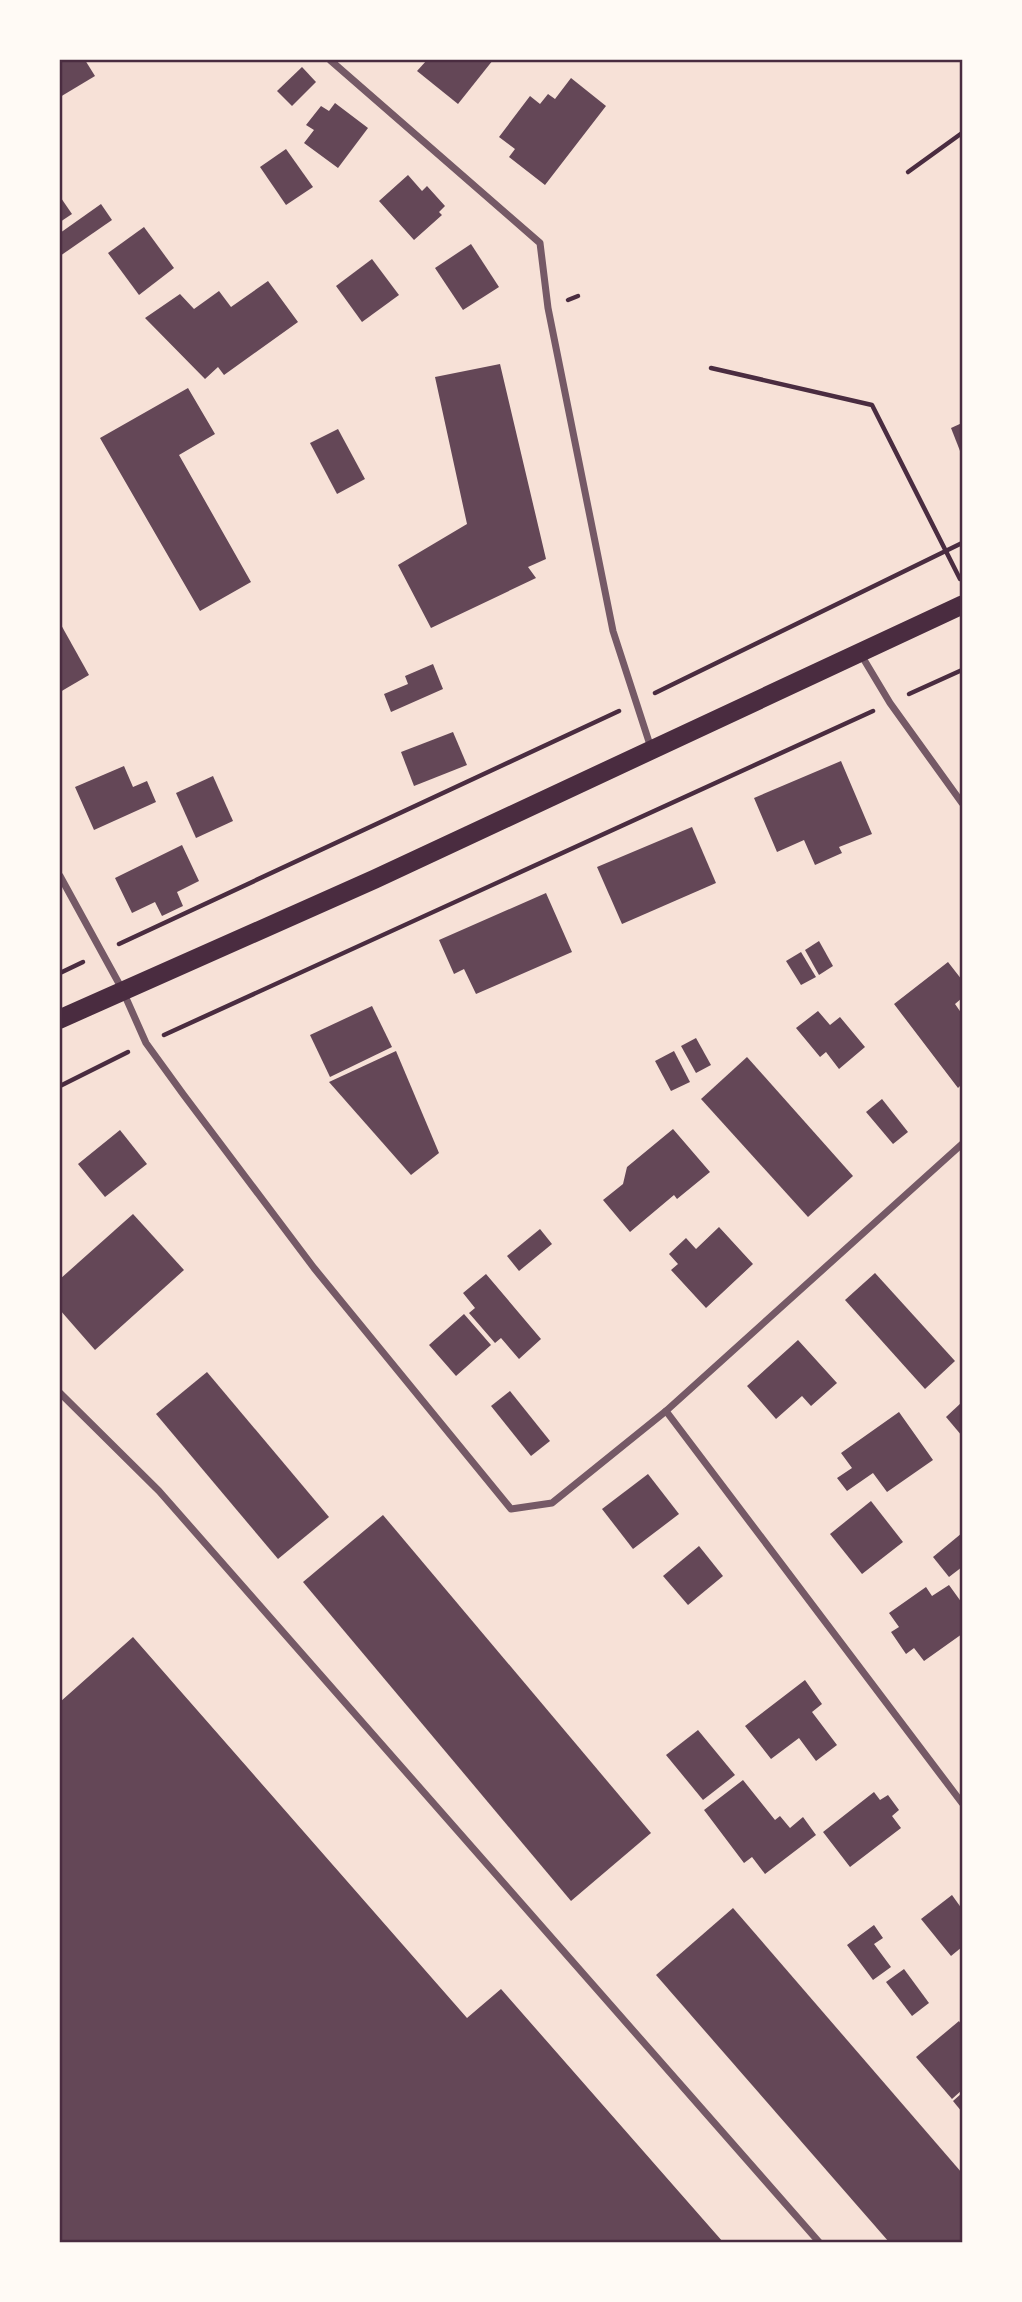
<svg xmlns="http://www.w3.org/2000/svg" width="1022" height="2302" viewBox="0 0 1022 2302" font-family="Arial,sans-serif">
	<rect width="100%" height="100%" fill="#f7e1d7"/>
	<!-- building -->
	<g fill="#644757">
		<polygon points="60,60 85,60 95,76 60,97"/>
		<polygon points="427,60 493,60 458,104 417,71"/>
		<polygon points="302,67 316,82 292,106 277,91"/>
		<polygon points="571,78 606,106 545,185 509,157 515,149 499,137 530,96 540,104 548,94 555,99"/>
		<polygon points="335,103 368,128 338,168 304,143 314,130 306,125 321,106 329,111"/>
		<polygon points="286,149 313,187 286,205 260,167"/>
		<polygon points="408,175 422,191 427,186 445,206 439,212 442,215 414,240 379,201"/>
		<polygon points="61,198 72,214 60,222 60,199"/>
		<polygon points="101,204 112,220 60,256 60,233"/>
		<polygon points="144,227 174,268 139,295 108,253"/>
		<polygon points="471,244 499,287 463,310 435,268"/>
		<polygon points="372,259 399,295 362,322 336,286"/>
		<polygon points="268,281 298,322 224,375 218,367 205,379 145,318 180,294 194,309 219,291 231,307"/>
		<polygon points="500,364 546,559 528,567 536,578 431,628 398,565 467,524 435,377"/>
		<polygon points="188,388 215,434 179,455 251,582 200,611 100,438"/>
		<polygon points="962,423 962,456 951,428"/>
		<polygon points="338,429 365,479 337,494 310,443"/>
		<polygon points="60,623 89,675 60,692"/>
		<polygon points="433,664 443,689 391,712 384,694 408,684 405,676"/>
		<polygon points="453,732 467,765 414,786 401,752"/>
		<polygon points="841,761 872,834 839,847 842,853 815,865 804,840 777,852 754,798"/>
		<polygon points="124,766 133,787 147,781 156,802 94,830 75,787"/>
		<polygon points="213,776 233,821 196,838 176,793"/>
		<polygon points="692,827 716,883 622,924 597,867"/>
		<polygon points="182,845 199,881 177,892 183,906 162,916 155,902 132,913 115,878"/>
		<polygon points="546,893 572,952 476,994 464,969 454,974 439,940"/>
		<polygon points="819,941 833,966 819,975 805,950"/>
		<polygon points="801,952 816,977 801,985 786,961"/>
		<polygon points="948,962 962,980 962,998 955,1004 962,1014 962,1084 958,1088 894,1004"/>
		<polygon points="372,1006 392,1047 330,1077 310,1035"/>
		<polygon points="818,1011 830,1025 840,1017 865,1047 839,1069 826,1052 820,1057 796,1028"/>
		<polygon points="696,1038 711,1065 696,1073 681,1046"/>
		<polygon points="396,1051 439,1153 411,1175 329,1082"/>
		<polygon points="674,1051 690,1082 671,1091 655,1061"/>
		<polygon points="747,1057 853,1176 808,1217 701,1099"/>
		<polygon points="882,1099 908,1132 893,1144 866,1112"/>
		<polygon points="673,1129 710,1172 677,1199 674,1195 630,1232 603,1200 623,1184 627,1167"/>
		<polygon points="120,1130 147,1164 105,1197 78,1164"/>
		<polygon points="133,1214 184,1270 95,1350 60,1310 60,1279"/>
		<polygon points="719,1227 753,1264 706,1308 671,1270 678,1264 669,1254 686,1238 696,1249"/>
		<polygon points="540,1229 552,1244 519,1271 507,1256"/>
		<polygon points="875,1273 955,1361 925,1389 845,1300"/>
		<polygon points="486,1274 541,1339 519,1359 501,1338 495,1343 469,1313 475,1308 463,1293"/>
		<polygon points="464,1314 491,1345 456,1376 429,1345"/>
		<polygon points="798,1340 837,1383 811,1406 802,1396 776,1419 747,1386"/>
		<polygon points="207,1372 329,1517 278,1559 156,1414"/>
		<polygon points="510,1391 550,1441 531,1456 491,1406"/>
		<polygon points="962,1402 962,1436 946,1417"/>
		<polygon points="899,1412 933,1460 887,1492 873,1473 847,1491 837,1478 852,1468 841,1453"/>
		<polygon points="648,1474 679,1514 633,1549 602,1509"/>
		<polygon points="871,1501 903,1542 862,1574 830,1534"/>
		<polygon points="383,1515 651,1833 571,1901 303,1582"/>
		<polygon points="962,1533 962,1567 949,1577 933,1557"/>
		<polygon points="699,1546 723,1576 688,1605 663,1576"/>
		<polygon points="949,1585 962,1603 962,1634 924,1661 914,1648 906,1654 891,1632 899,1627 889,1613 926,1587 932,1596"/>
		<polygon points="133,1637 467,2018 501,1989 723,2242 60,2242 60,1702"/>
		<polygon points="805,1680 822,1704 812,1712 837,1745 816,1761 799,1738 771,1759 745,1726"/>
		<polygon points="698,1730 735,1775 703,1800 666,1755"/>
		<polygon points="743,1780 775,1820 780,1816 790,1828 803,1817 816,1835 765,1874 752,1857 744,1863 704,1810"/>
		<polygon points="874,1792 880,1800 888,1795 899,1810 892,1816 901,1828 850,1867 823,1832"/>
		<polygon points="952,1895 962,1909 962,1947 951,1956 921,1919"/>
		<polygon points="733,1908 962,2173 962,2242 889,2242 656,1975"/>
		<polygon points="874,1925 883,1938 874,1944 891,1967 873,1980 847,1945"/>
		<polygon points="904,1969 929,2003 912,2016 886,1982"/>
		<polygon points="959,2021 962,2026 962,2090 952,2099 916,2057"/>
		<polygon points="962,2093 962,2112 953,2101"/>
	</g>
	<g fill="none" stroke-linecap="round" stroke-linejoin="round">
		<!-- path -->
		<g stroke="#4a2c40" stroke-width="4.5">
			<polyline points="908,172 962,133"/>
			<polyline points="568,300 578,296"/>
			<polyline points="711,368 872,405 960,579"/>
			<polyline points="655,693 962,543"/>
			<polyline points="909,694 962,670"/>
			<polyline points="119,944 619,711"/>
			<polyline points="60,973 83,962"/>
			<polyline points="164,1035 873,711"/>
			<polyline points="60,1086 128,1052"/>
		</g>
		<!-- minor -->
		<g stroke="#755966" stroke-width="7">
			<polyline points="330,60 540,243 548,308 613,631 651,748"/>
			<polyline points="860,653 890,703 962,803"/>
			<polyline points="60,876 122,989 146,1043 183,1094 314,1268 511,1509 552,1503 666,1411 962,1144"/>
			<polyline points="60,1393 159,1491 819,2242"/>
			<polyline points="666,1411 962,1803"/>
		</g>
		<!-- trunk -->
		<polyline stroke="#4a2c40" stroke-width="19" points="60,1019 375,879 962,605"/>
	</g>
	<!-- border -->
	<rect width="1022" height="2302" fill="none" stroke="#fffaf5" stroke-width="122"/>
	<rect x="61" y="61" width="900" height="2180" fill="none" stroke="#4a2c40" stroke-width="2.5"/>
</svg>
